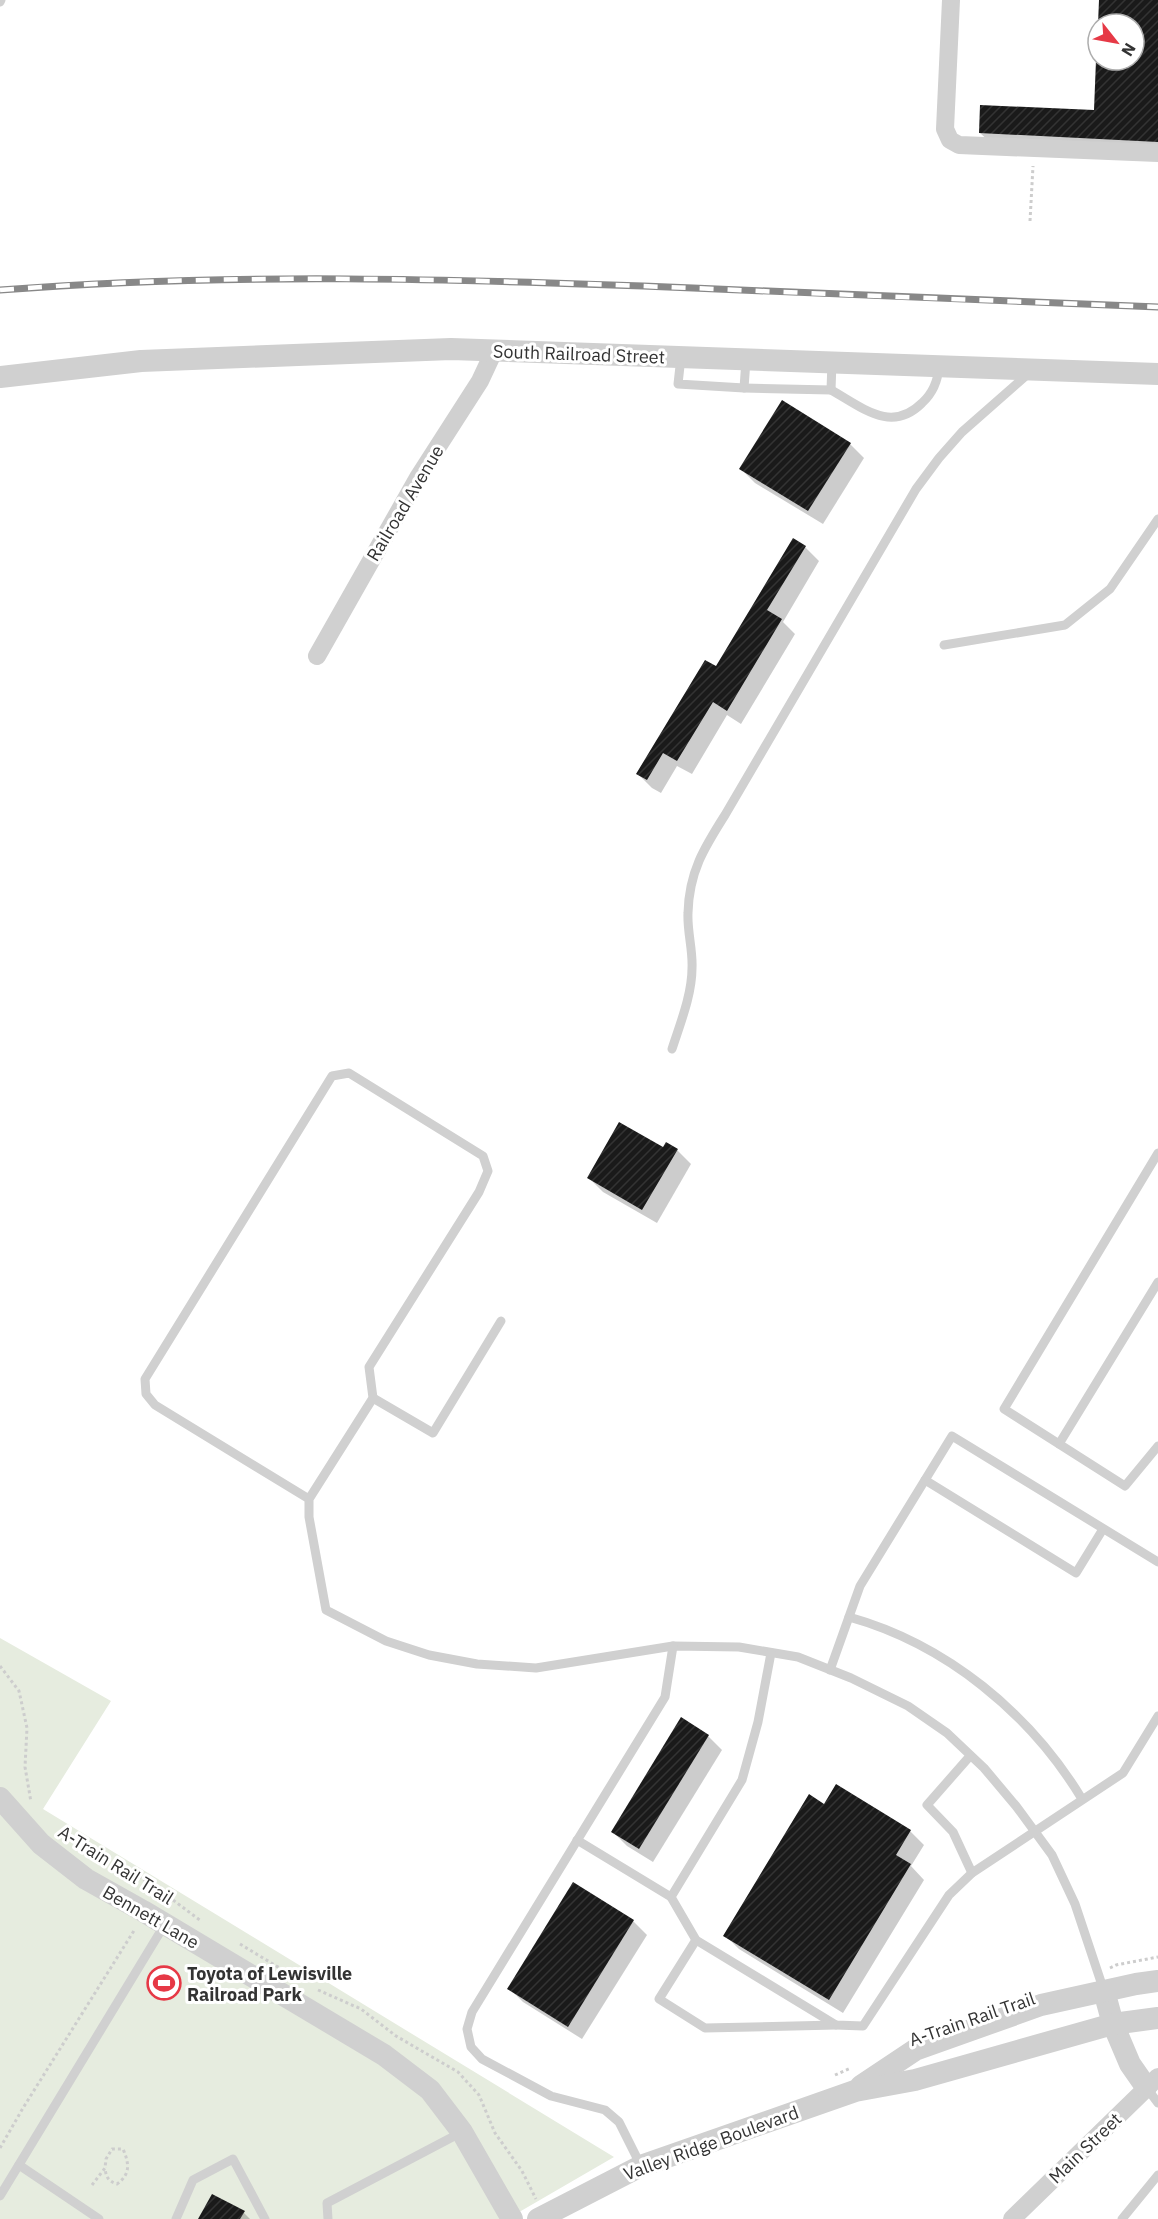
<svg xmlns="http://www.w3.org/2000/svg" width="1158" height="2219" viewBox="0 0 1158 2219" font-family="'IBM Plex Sans',sans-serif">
	<defs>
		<pattern id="building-hatch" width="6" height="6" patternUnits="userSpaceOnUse" patternTransform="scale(1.5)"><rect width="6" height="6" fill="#1a1a1a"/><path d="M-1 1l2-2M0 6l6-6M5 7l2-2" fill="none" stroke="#333"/></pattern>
	</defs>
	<rect width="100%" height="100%" fill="#fff"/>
	<!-- garden -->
	<polygon fill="#e6ecdf" points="0,1638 111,1701 43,1809 614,2157 507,2219 0,2219"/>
	<!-- shadow -->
	<g fill="#0003">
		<polygon points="1101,0 1158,0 1158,151 991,143 980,133 1095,112 1098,55 1098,60 1134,60 1134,24 1100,24"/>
		<polygon points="850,444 864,458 823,524 755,483 741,469"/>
		<polygon points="805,547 819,561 783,622 795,634 741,724 727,715 692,774 677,766 661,793 652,788 638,774"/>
		<polygon points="664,1149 677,1150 691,1164 657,1223 603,1192 589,1178"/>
		<polygon points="708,1736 722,1750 653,1862 627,1846 613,1832"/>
		<polygon points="910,1831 924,1845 911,1866 924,1880 843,2013 739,1949 725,1935"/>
		<polygon points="633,1921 647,1935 582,2039 523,2002 509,1988"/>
		<polygon points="244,2213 250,2219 200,2219"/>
	</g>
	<!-- building -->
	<g fill="url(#building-hatch)">
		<polygon points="1099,0 1158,0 1158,142 979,133 980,105 1094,110 1096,60 1134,60 1134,24 1098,24"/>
		<polygon points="782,400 851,443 808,511 739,469"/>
		<polygon points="793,538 806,546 767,610 782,619 727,711 713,702 677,761 663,753 647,780 636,774 705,660 716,666"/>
		<polygon points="619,1122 663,1147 666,1142 678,1149 642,1210 587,1178"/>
		<polygon points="681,1717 709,1735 639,1849 611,1832"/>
		<polygon points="836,1784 911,1830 896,1855 911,1864 829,2000 723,1936 809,1794 824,1804"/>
		<polygon points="573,1882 634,1920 568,2027 507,1989"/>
		<polygon points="212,2194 245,2211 240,2219 198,2219"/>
	</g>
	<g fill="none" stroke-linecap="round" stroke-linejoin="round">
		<!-- path -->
		<g stroke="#cdcdcd" stroke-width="3" stroke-dasharray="3 3" stroke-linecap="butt">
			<polyline points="1030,221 1033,166"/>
			<polyline points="0,1666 19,1691 27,1728 25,1767 31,1802"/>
			<polyline points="70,1839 153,1885 201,1921"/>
			<polyline points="240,1944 291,1975"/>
			<polyline points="1110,1968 1116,1965 1158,1957"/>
			<polyline points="318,1990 361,2009 396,2036 458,2072 479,2095 495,2133 522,2171 536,2199"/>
			<polyline points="835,2075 851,2068"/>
			<polyline points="0,2148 23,2108 135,1929"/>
			<path d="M92,2185L105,2168L106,2159L112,2149H123C129,2163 131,2174 117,2184C108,2181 106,2177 105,2168"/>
		</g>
		<!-- service -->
		<g stroke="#d0d0d0" stroke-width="9">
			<polyline points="0,2 1,0"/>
			<polyline points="681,357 678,384 744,388 746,360"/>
			<polyline points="744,388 831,390 832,362"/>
			<path d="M831,390C862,407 891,434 922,403C933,393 938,381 939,366"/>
			<polyline points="944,645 1065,625 1110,589 1158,519"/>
			<path d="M672,1049C680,1024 692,995 692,968C693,950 687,931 688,913C689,872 704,848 725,815L916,489L939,458L962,432L1029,373"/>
			<polyline points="1158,1153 1004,1409 1125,1486 1158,1446"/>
			<polyline points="373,1398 433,1433 501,1321"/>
			<polyline points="1059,1444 1158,1282"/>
			<polyline points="925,1480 1076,1573 1103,1529"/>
			<polyline points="309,1499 373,1398 369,1367 479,1192 488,1171 483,1156 349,1073 332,1076 145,1379 146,1394 155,1405 309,1499 309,1517 326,1610 386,1641 429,1655 477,1664 536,1668 673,1646 739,1647 798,1657 851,1678 908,1706 947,1733 984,1768 1016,1806 1052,1855 1075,1904 1104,1991"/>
			<path d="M849,1617C946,1644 1030,1713 1082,1799"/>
			<polyline points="830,1670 860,1586 952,1436 1158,1562"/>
			<polyline points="970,1756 927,1805 953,1832 972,1873"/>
			<polyline points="577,1840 671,1897 742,1780 758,1722 771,1653"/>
			<polyline points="671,1897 696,1940 836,2025 863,2026 949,1895 972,1873 1123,1773 1158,1716"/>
			<polyline points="696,1940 659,1999 705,2028 836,2025"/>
			<polyline points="1146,2087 1158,2103"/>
			<polyline points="19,2165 99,2219"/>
			<polyline points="641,2166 619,2122 605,2110 551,2096 482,2059 471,2047 467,2029 472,2012 665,1697 673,1646"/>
			<polyline points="0,2196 165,1924"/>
			<polyline points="176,2219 193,2180 233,2159 265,2219"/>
			<polyline points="328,2219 327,2203 462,2132"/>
			<polyline points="1122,2219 1158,2175"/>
		</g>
		<!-- minor -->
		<g stroke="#d0d0d0" stroke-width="18">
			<polyline points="951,0 945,129 950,140 959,145 1158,153"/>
			<polyline points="317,656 419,476 480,381 494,351"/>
			<polyline points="1012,2219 1158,2077"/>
		</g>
		<!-- tertiary -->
		<g stroke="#d0d0d0" stroke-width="22">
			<polyline points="0,377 141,361 451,349 1158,374"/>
			<polyline points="0,1798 41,1844 86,1879 143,1911 384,2055 430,2090 462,2132 512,2219"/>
			<polyline points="1104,1991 1113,2024 1130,2064 1146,2087"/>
			<polyline points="861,2086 915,2050 1041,2005 1136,1984 1158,1981"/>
			<polyline points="538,2219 641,2166 855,2091 915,2080 1113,2024 1158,2018"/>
		</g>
		<defs>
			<path id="rail" d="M0,290C231,272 462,279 693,288C848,295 1003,301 1158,307"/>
		</defs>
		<!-- rail casing -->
		<use href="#rail" stroke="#888" stroke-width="7"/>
		<!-- rail -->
		<use href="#rail" stroke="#fff" stroke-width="4.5" stroke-dasharray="14" stroke-linecap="butt"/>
	</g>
	<!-- icons -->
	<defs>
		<symbol id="stadium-ring" viewBox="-11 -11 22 22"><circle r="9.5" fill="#fff" stroke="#e63946" stroke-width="1.5"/><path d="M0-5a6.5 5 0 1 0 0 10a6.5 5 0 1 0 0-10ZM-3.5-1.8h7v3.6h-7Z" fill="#e63946"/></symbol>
	</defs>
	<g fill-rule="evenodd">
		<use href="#stadium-ring" x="145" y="1964" width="38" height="38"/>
	</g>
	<g text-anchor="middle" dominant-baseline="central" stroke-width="6" stroke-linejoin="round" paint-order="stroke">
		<!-- street labels -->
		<g font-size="18" fill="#333" stroke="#fff">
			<text transform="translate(579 354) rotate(2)">South Railroad Street</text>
			<text transform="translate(405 503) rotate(-59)">Railroad Avenue</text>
			<text transform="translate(116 1865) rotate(32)">A-Train Rail Trail</text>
			<text transform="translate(151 1917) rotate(30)">Bennett Lane</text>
			<text transform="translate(972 2019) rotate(-19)">A-Train Rail Trail</text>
			<text transform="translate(711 2143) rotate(-20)">Valley Ridge Boulevard</text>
			<text transform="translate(1085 2148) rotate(-44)">Main Street</text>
		</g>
		<!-- poi labels -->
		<g font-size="18" font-weight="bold" fill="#333" stroke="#fff" text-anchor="start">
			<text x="187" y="1973">Toyota of Lewisville<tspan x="187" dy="21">Railroad Park</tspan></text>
		</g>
	</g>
	<!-- north arrow -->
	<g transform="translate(1116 42) rotate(121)"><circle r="28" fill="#ffffff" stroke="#adadad" stroke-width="1.5"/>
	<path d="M0-4.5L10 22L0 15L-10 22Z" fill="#e63946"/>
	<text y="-9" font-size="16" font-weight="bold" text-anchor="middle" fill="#333333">N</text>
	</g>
</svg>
